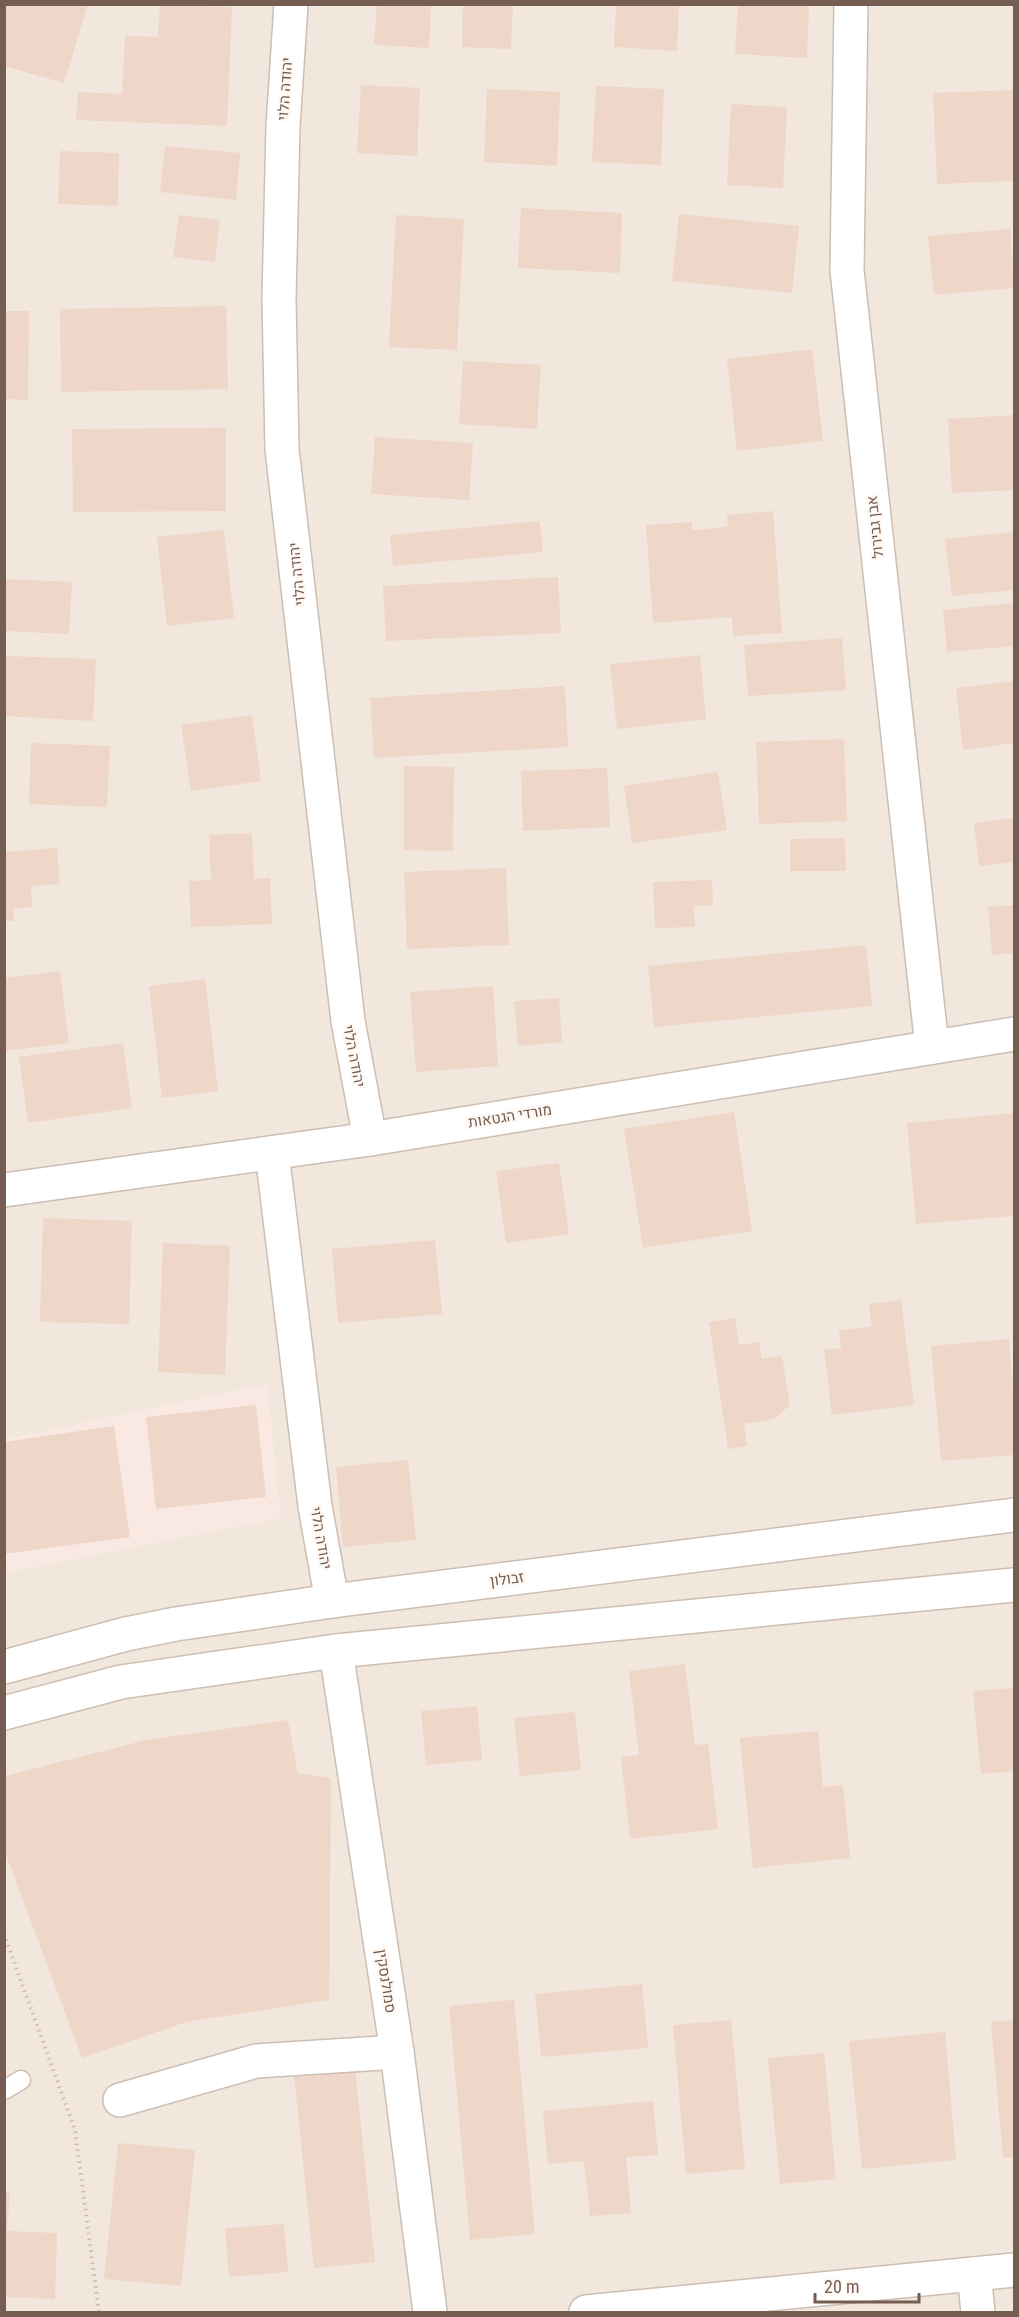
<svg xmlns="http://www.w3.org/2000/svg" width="1019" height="2317" viewBox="0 0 1019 2317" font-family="'Roboto Condensed',Heebo,sans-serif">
	<rect width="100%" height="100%" fill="#fbf5ed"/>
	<!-- residential -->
	<rect fill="#f2e7dc" x="5" y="5" width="1009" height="2307"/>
	<!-- commercial -->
	<polygon fill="#fae9e3" points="267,1384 281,1518 5,1573 5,1439"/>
	<!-- building -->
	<g fill="#eed6c8">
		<polygon points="4,4 88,4 64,83 4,66"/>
		<polygon points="160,4 232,7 227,126 76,120 78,92 122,94 125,36 158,37"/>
		<polygon points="377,4 431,4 429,48 374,45"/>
		<polygon points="463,4 513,4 511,49 462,47"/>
		<polygon points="616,4 679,4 677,51 614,47"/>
		<polygon points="738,4 809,4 807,58 735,54"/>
		<polygon points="361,85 420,88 417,156 357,153"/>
		<polygon points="596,86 664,89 661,165 592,162"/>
		<polygon points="487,89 560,92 557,166 484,162"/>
		<polygon points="1014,90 1014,181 937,184 933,93"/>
		<polygon points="731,104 787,107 783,188 727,185"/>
		<polygon points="165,146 240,153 236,200 160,192"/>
		<polygon points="60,151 119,153 118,206 58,204"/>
		<polygon points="521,208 622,213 620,273 518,268"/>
		<polygon points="679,214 799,226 792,293 672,281"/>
		<polygon points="179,215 220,220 215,262 173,257"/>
		<polygon points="396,215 464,219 457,350 389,347"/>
		<polygon points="1010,229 1014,288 934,295 928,236"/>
		<polygon points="226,306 228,389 61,392 60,309"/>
		<polygon points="4,311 29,311 28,400 4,399"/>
		<polygon points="812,349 823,441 737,451 727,359"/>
		<polygon points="463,361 541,365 537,429 459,424"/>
		<polygon points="1014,415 1014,490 952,493 948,419"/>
		<polygon points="226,428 226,511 73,512 72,429"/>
		<polygon points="375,437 473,443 469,500 371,494"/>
		<polygon points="773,511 782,633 733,636 732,617 653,623 646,525 692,522 692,530 728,527 727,515"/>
		<polygon points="540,521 543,552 393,566 390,535"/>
		<polygon points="224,530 234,618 167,626 157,537"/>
		<polygon points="1014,532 1014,590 952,596 945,539"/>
		<polygon points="558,577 561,633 386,641 383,586"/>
		<polygon points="4,579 72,582 69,634 4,631"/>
		<polygon points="1014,603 1014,646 947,652 943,610"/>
		<polygon points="842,638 846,690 748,696 744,645"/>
		<polygon points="700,655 706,719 617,729 610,664"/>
		<polygon points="4,656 96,659 93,721 4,716"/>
		<polygon points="1014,681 1014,743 963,750 956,688"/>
		<polygon points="565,686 568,747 374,758 370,698"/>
		<polygon points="252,715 261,781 191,791 181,725"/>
		<polygon points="844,739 847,821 759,824 756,742"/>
		<polygon points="31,743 110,746 107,807 29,804"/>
		<polygon points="404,766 454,767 453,851 404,850"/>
		<polygon points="607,768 610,827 523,831 521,771"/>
		<polygon points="718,772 727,830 632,843 624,786"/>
		<polygon points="1014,818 1014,862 979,866 974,823"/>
		<polygon points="252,833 254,879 270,878 272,924 191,927 189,881 211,880 209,835"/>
		<polygon points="845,838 846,871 790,871 790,839"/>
		<polygon points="57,848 60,884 31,886 32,907 13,909 14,921 4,921 4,852"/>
		<polygon points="506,868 509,945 407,949 404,872"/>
		<polygon points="712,880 713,906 694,906 695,927 655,928 653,882"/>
		<polygon points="1014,905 1014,953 992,955 988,907"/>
		<polygon points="866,945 872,1006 654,1027 648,966"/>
		<polygon points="60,971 69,1043 4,1051 4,978"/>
		<polygon points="205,979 218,1091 162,1098 149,986"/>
		<polygon points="493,986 498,1066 416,1072 410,992"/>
		<polygon points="559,998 562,1042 518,1046 514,1001"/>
		<polygon points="123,1043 132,1108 28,1123 19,1057"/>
		<polygon points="734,1112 752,1231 643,1248 624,1129"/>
		<polygon points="1014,1113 1014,1216 916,1224 907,1123"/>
		<polygon points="559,1163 569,1234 506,1243 496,1171"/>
		<polygon points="43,1218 132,1221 129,1324 40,1322"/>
		<polygon points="435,1240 442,1314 338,1323 332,1249"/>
		<polygon points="163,1243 230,1246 225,1375 158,1372"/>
		<polygon points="901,1300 914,1405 832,1415 824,1350 841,1348 839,1330 872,1327 869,1304"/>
		<polygon points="735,1318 739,1345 759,1342 762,1359 782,1356 790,1405 774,1419 744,1424 747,1446 728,1449 709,1322"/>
		<polygon points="1009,1339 1014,1407 1014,1455 941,1461 931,1346"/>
		<polygon points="256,1405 266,1497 156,1509 146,1417"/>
		<polygon points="114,1426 130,1537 4,1554 4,1442"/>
		<polygon points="408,1460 416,1540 343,1547 336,1467"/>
		<polygon points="685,1664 695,1745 708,1744 718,1829 630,1839 621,1757 639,1755 629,1671"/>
		<polygon points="1014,1688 1014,1771 981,1774 973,1691"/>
		<polygon points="477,1706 482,1760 426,1765 421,1711"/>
		<polygon points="575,1712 581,1770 520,1776 514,1718"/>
		<polygon points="288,1720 298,1773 331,1778 329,2000 186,2022 82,2058 5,1852 5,1776 146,1740"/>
		<polygon points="818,1731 823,1787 843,1785 850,1858 753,1868 740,1738"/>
		<polygon points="642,1984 648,2048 541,2057 535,1994"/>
		<polygon points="514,2000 535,2234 470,2240 449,2006"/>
		<polygon points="731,2020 745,2169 686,2174 673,2025"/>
		<polygon points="1014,2020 1014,2157 1003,2158 991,2022"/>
		<polygon points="945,2032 956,2160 862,2169 849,2041"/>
		<polygon points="824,2053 836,2179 780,2184 768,2058"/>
		<polygon points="355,2069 375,2262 314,2268 294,2075"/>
		<polygon points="653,2101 658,2155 626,2157 631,2213 590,2216 584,2161 548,2164 543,2111"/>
		<polygon points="118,2143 195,2150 181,2286 104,2279"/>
		<polygon points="4,2193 10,2193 7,2231 57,2233 55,2299 4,2297"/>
		<polygon points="284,2224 288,2272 229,2277 225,2228"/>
	</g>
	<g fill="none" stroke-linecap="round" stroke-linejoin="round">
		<defs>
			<polyline id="service" points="4,2090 21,2080"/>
			<g id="minor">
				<polyline points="291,4 283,126 279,299 282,449 348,1021 370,1139"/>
				<polyline points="851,4 847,270 932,1047"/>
				<polyline points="272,1153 315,1506 332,1601"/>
				<polyline points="4,1190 370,1139 1014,1034"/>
				<polyline points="336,1651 397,2052 430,2312"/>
				<polyline points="120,2100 256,2061 397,2052"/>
				<polyline points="974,2274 978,2312"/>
				<polyline points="586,2312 1014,2270"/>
			</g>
			<g id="secondary">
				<polyline points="4,1667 126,1634 176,1624 332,1601 1014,1515"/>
				<polyline points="4,1713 121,1682 336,1651 1014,1585"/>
			</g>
		</defs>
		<!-- service casing -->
		<use href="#service" stroke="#cdbeb3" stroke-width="21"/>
		<!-- minor casing -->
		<use href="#minor" stroke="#cdbeb3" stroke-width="36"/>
		<!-- secondary casing -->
		<use href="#secondary" stroke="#cfbeb1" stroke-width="36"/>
		<!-- path -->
		<polyline stroke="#d3b9aa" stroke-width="4" stroke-dasharray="1.5 4.5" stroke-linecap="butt" points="4,1934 75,2130 99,2312"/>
		<!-- service -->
		<use href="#service" stroke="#fff" stroke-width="18"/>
		<!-- minor -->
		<use href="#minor" stroke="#fff" stroke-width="33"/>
		<!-- secondary -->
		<use href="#secondary" stroke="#fff" stroke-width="33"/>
	</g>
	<g text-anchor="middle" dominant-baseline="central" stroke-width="5" stroke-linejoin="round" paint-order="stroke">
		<!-- street labels -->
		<g font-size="15" fill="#755d51" stroke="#fef9f4">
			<text transform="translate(285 89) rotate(-86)">יהודה הלוי</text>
			<text transform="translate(875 527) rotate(-96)">אבן גבירול</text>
			<text transform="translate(297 574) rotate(-96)">יהודה הלוי</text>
			<text transform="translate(354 1056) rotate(79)">יהודה הלוי</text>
			<text transform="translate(510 1116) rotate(-9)">מורדי הגטאות</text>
			<text transform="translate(321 1538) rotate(80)">יהודה הלוי</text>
			<text transform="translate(507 1579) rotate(-7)">זבולון</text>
			<text transform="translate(386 1981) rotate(81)">סמולנסקין</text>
		</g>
	</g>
	<!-- border -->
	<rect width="1019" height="2317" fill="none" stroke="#755d51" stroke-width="12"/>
	<!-- scale -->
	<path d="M815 2293v9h104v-9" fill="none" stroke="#755d51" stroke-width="3"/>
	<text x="824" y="2293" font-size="18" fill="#755d51" stroke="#fef9f4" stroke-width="4.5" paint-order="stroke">20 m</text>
</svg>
